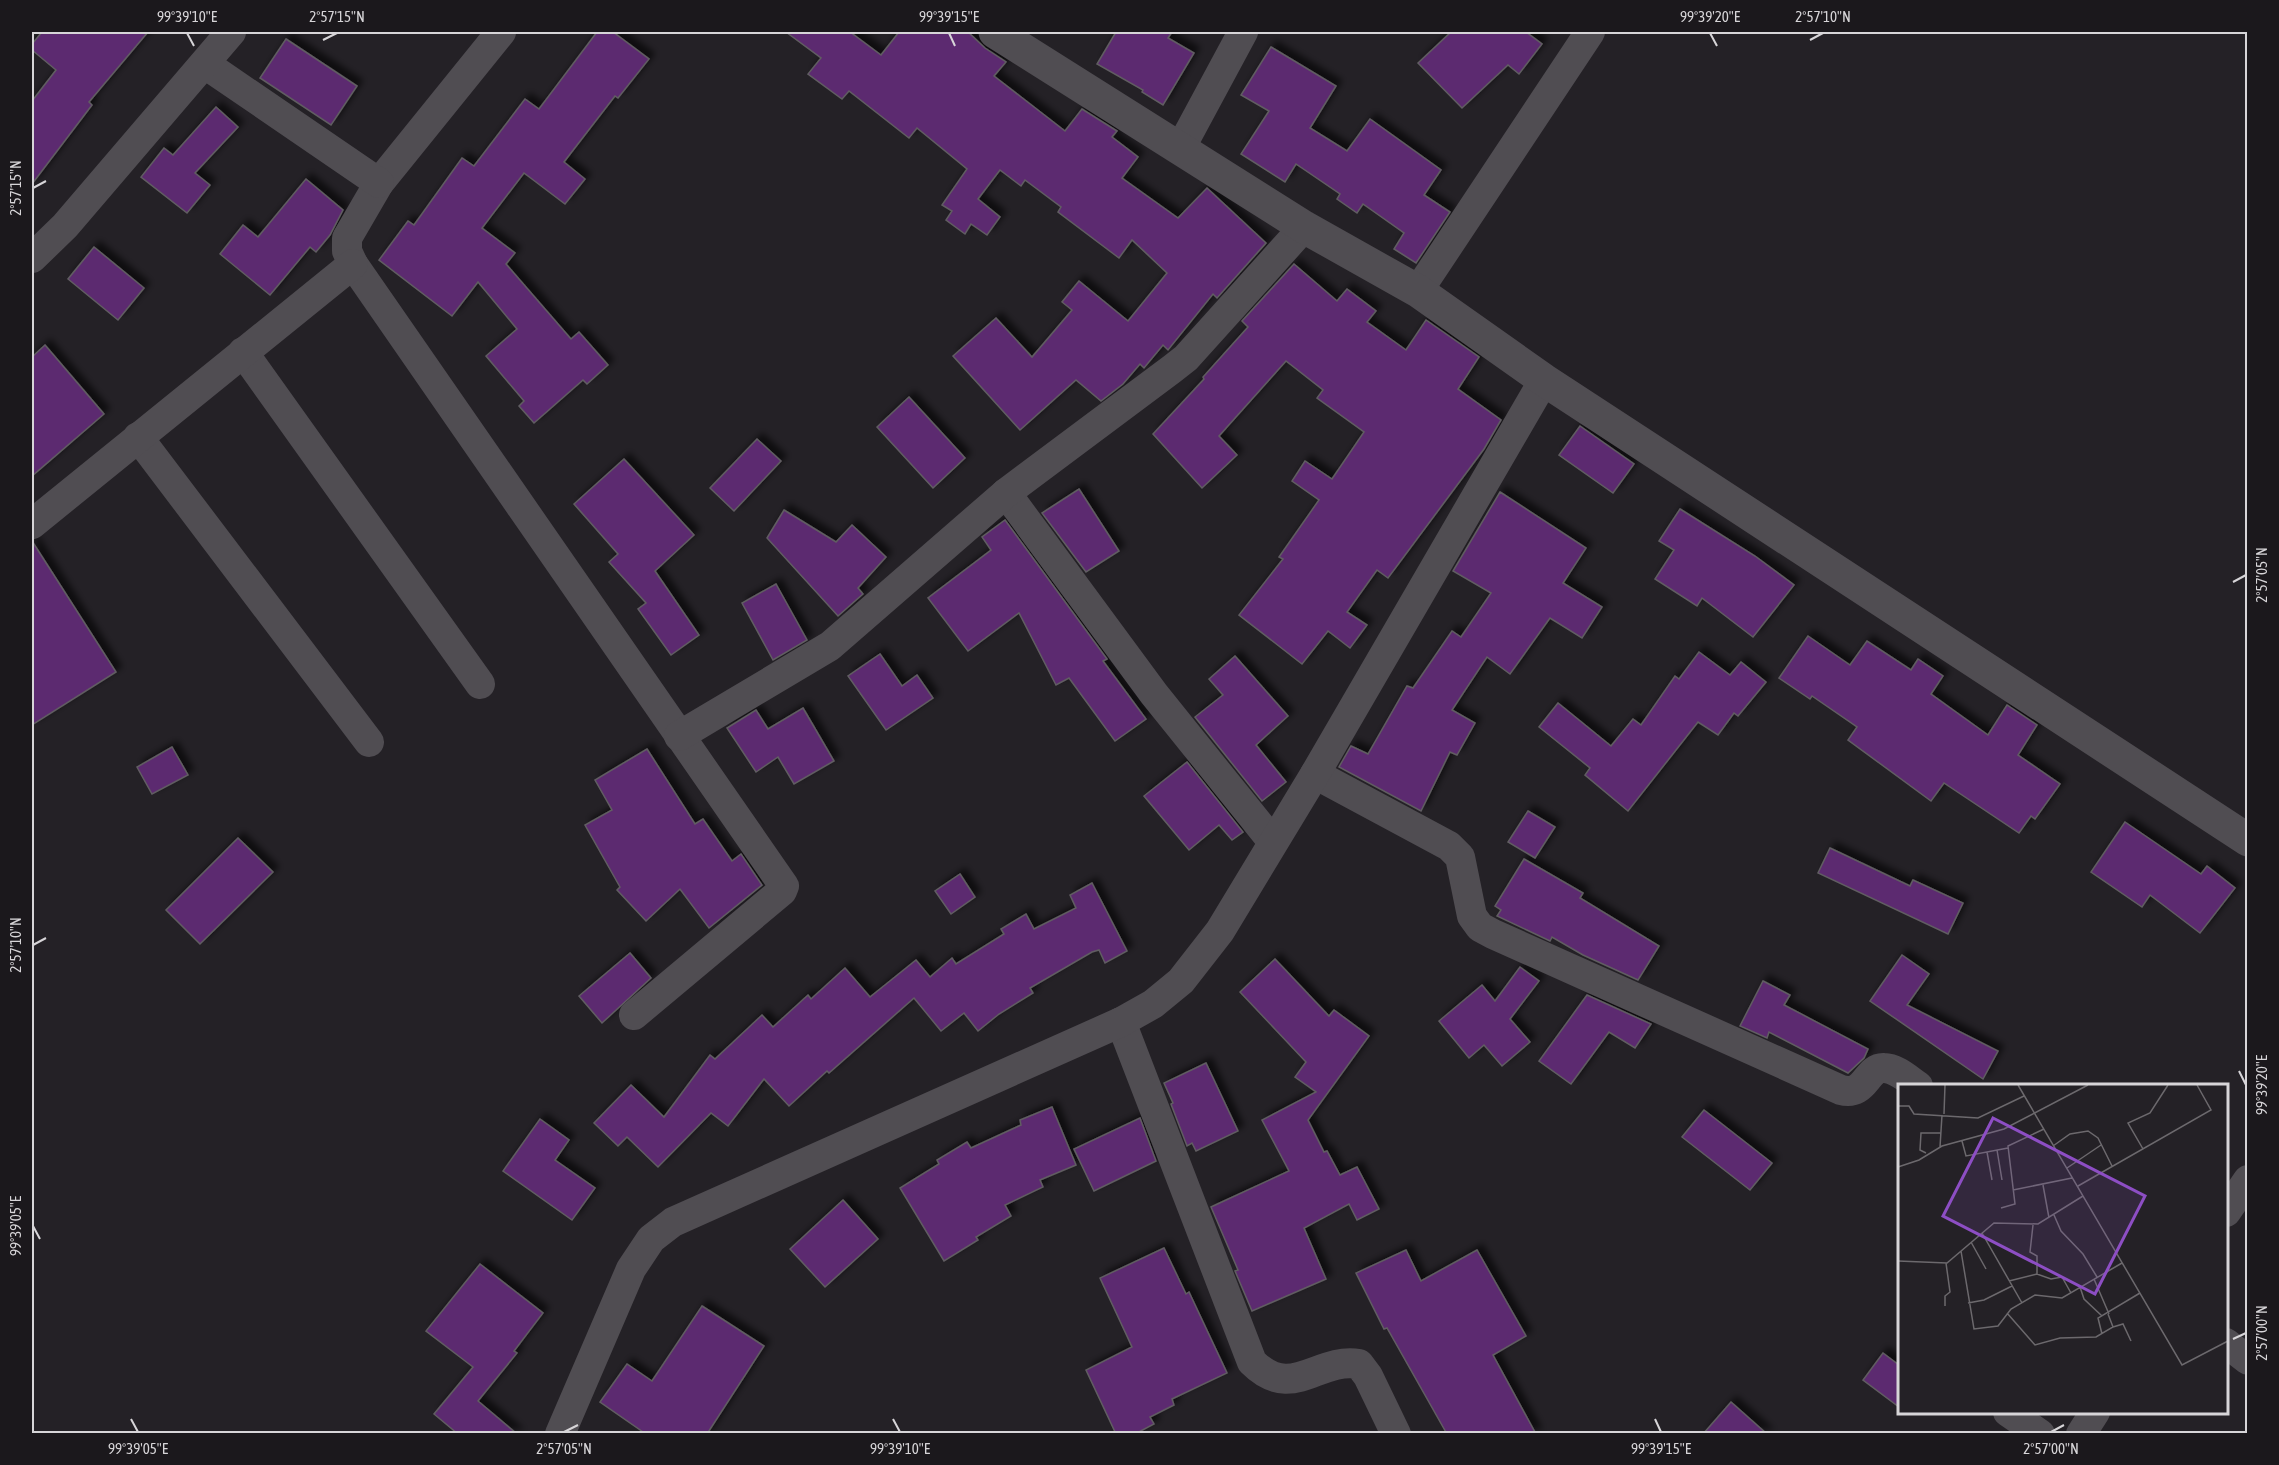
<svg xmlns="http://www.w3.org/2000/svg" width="2279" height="1465" viewBox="0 0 2279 1465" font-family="'Asap Condensed',sans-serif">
	<defs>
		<filter id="shadow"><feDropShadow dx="5.5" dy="-5.5" stdDeviation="3" flood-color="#0009"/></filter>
	</defs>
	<rect width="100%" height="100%" fill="#242126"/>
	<!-- building -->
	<g fill="#5c2a70" stroke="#615d62" stroke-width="1.5" filter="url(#shadow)">
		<polygon points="42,32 148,32 89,102 92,105 32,184 32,101 56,70 32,50 32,44"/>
		<polygon points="597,32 613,32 649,59 618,98 615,96 564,162 585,179 565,204 524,173 482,228 515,253 506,264 571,339 579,332 608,365 587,384 583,380 534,423 519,406 524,401 486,356 517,329 478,282 452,316 379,260 408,221 414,225 462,158 474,166 525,99 539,109"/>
		<polygon points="786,32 850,32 881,55 899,32 968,32 985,48 1006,62 994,76 1065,131 1082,109 1117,131 1112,137 1138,157 1122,178 1178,218 1207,188 1266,243 1217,298 1213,294 1168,350 1163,345 1144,368 1140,364 1123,384 1101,401 1076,380 1020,430 953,356 996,318 1032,357 1072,310 1062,302 1079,281 1128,321 1167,273 1132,240 1119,258 1058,212 1061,207 1025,180 1021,186 1000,170 978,199 1000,217 987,235 971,224 965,234 946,220 952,211 942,205 967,169 917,128 909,138 849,91 842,99 808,74 821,58"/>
		<polygon points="1116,32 1172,32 1168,38 1194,53 1163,105 1142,92 1143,90 1097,64"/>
		<polygon points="1451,32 1526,32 1542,44 1519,74 1508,65 1462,108 1418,63"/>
		<polygon points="286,39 357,86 331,125 260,78"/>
		<polygon points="1271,47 1336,86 1310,128 1347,151 1370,119 1441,170 1424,195 1450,212 1416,263 1394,249 1404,233 1363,204 1357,213 1337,199 1340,194 1296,164 1285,182 1241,154 1269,111 1241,95"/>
		<polygon points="216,107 238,127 195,173 210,185 187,213 141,177 164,148 173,155"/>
		<polygon points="306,179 343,210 330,235 316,252 310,247 270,295 220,254 243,225 258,237"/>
		<polygon points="94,247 144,288 118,320 68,279"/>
		<polygon points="1294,264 1337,301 1347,289 1376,311 1367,322 1406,350 1426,320 1479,357 1458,389 1501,420 1484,449 1388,578 1377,570 1347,612 1367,625 1350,648 1328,631 1302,664 1239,615 1283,559 1279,557 1319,500 1292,481 1305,461 1332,479 1364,432 1317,398 1323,390 1286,361 1219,436 1237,455 1202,488 1153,434 1204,379 1203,377 1248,327 1242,321"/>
		<polygon points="45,345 104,414 32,476 32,357"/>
		<polygon points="909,397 965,458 933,488 877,427"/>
		<polygon points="1580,426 1634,464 1613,493 1559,455"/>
		<polygon points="757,439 781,461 734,511 710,488"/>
		<polygon points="624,459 694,535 655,571 699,635 671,655 638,609 646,603 609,562 618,554 574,504"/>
		<polygon points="1079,489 1119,551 1086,572 1042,513"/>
		<polygon points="1500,492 1586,548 1563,583 1602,607 1582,638 1550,618 1510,674 1487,657 1452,710 1475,723 1457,755 1450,752 1421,811 1339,767 1351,746 1368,754 1407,686 1413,688 1452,631 1461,637 1491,593 1453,571"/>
		<polygon points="1680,509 1755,556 1794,585 1753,637 1702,598 1697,606 1655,579 1674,550 1659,541"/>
		<polygon points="784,510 836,542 852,525 886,557 858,588 863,594 838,616 767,538"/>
		<polygon points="1005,520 1107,659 1103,661 1146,719 1115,741 1069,678 1056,685 1019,613 968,651 928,598 991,550 982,537"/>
		<polygon points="32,541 116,672 32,725"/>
		<polygon points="776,584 807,640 773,660 742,603"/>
		<polygon points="1808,636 1850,665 1867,641 1911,670 1918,659 1943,676 1931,694 1988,735 2007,705 2037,725 2018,755 2060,784 2035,819 2031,816 2019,833 1944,783 1931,801 1848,740 1857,727 1812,696 1810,699 1779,678"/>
		<polygon points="1699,652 1730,675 1741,662 1766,682 1738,716 1734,713 1718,735 1698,722 1628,811 1585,775 1590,768 1539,727 1558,703 1611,746 1633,719 1641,725 1675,676 1679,679"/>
		<polygon points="880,654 902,686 917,675 933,698 886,730 848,676"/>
		<polygon points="1235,656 1288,716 1256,745 1286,782 1262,801 1195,717 1223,695 1209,679"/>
		<polygon points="803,708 834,761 794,784 778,757 756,772 727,728 756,710 768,729"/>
		<polygon points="172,747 188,775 152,794 137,767"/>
		<polygon points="647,749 695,824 703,819 732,861 741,854 762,885 709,928 680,889 646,921 617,890 620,887 585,825 612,810 595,780"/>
		<polygon points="1187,762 1243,832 1232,840 1219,825 1189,850 1144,796"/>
		<polygon points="1528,811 1555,827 1535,858 1508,842"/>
		<polygon points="2125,822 2201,874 2207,866 2235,888 2200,933 2150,895 2142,907 2091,872"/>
		<polygon points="238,838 273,872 200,944 166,910"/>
		<polygon points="1830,848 1910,886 1913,880 1963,903 1948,934 1818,873"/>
		<polygon points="1524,859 1583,893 1580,898 1659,946 1638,980 1583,955 1552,937 1550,941 1497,916 1501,910 1495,906"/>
		<polygon points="960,874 975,897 951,914 935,891"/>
		<polygon points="1092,883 1127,951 1105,963 1099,950 1092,952 1030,988 1033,993 999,1014 978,1031 964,1013 941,1031 914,998 829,1073 827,1071 789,1106 764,1079 728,1126 711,1113 658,1167 627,1137 618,1146 594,1123 631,1085 664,1117 710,1055 715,1059 762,1015 773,1027 808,995 811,999 845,968 870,997 916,960 930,977 952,958 956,964 1004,934 1001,929 1026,914 1034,929 1076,908 1070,895"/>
		<polygon points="630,953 651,978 602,1023 579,996"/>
		<polygon points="1902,955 1929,974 1907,1005 1998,1051 1983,1079 1870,1001"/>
		<polygon points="1275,959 1329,1016 1334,1010 1369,1036 1308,1120 1324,1152 1327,1151 1340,1175 1357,1167 1379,1209 1357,1220 1349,1204 1304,1228 1326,1279 1252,1311 1235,1271 1238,1270 1211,1207 1289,1171 1262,1120 1316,1092 1295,1077 1306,1062 1240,992"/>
		<polygon points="1520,967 1539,981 1510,1019 1530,1042 1502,1066 1484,1045 1469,1058 1439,1021 1482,985 1495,1001"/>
		<polygon points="1763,981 1790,995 1784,1005 1868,1049 1864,1058 1848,1073 1769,1032 1767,1038 1740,1026"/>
		<polygon points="1587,995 1651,1024 1635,1048 1609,1032 1571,1084 1539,1061"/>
		<polygon points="1206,1063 1238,1131 1196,1151 1192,1143 1187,1146 1171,1104 1173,1103 1164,1083"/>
		<polygon points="1052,1107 1076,1165 1040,1180 1043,1187 1005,1205 1011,1216 976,1237 978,1240 944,1261 900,1188 939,1164 937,1160 967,1142 971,1148 1021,1125 1020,1120"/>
		<polygon points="1704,1110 1772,1163 1750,1190 1682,1137"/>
		<polygon points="1140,1118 1156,1161 1094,1191 1074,1149"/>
		<polygon points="540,1119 569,1140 555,1160 595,1188 572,1220 503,1171"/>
		<polygon points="843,1200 878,1239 825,1287 790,1249"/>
		<polygon points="1164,1248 1186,1294 1189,1292 1227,1373 1172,1399 1174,1405 1150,1417 1154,1424 1135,1434 1116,1434 1086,1370 1132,1347 1100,1278"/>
		<polygon points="1406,1250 1421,1281 1477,1250 1526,1336 1493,1355 1536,1434 1447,1434 1387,1328 1384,1329 1356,1273"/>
		<polygon points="480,1264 543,1313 514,1351 517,1353 478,1401 517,1434 458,1434 434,1414 473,1367 426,1331"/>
		<polygon points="702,1306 764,1346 707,1434 646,1434 600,1402 627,1364 652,1381"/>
		<polygon points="1883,1353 1899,1365 1899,1407 1863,1380"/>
		<polygon points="1731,1402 1767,1434 1703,1434"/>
	</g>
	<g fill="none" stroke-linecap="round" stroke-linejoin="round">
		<!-- minor -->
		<g stroke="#504d52" stroke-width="30">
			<polyline points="501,32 379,183 347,238 347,251 353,264 784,886 782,891 634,1015"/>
			<polyline points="205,64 379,183"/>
			<polyline points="1180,149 1243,32"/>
			<polyline points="32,258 65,226 231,32"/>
			<polyline points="1418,291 1590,32"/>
			<polyline points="243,352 480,684"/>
			<polyline points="138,437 369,742"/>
			<polyline points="1006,493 1154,694 1273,842"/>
			<polyline points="32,524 353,264"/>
			<polyline points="679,736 830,646 1006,493 1172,369 1186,358 1304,227"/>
			<path d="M1315,774L1449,846L1460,857L1472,916L1480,927L1493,934L1841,1090C1866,1097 1866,1067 1884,1068C1896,1068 1909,1080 1918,1086"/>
			<path d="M1121,1022L1252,1362C1292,1402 1317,1357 1359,1364L1368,1376L1396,1434"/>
			<polyline points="2226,1212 2248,1180"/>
			<polyline points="2226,1343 2248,1360"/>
			<polyline points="2008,1412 2040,1434"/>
			<polyline points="560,1434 631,1269 651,1239 673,1222 1121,1022 1153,1004 1181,981 1220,931 1315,774 1544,380"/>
			<polyline points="2081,1434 2095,1412"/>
		</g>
		<!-- tertiary -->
		<polyline stroke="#504d52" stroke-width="33" points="995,32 1304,227 1418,291 1544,380 2248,840"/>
	</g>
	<!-- ticks -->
	<path fill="none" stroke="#d7d5d8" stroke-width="2" d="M187,33L194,46M949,33L955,46M1710,33L1717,46M323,40L337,33M1810,40L1823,33M33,188L46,181M2233,582L2246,575M33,945L46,938M2239,1071L2246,1085M33,1226L40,1239M2233,1339L2246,1333M131,1419L138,1432M893,1419L900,1432M1655,1419L1661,1432M564,1432L578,1425M2051,1432L2064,1425"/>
	<!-- overview -->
	<g transform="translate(1898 1084)">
		<rect width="330" height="330" fill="#242126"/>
		<path fill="none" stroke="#6c696d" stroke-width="1.5" d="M120,1L284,281L330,257M0,22H11L16,30L80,34L126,12M46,30L47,1M64,57L68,72L110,64M155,62L172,50L190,47L200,54L214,82M42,63L44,31M245,65L230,39L252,29L270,1M99,66L104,96M89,68L94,96M28,69L22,66L23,49H43M0,83L21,76L44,62L106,45L190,1M169,84L203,61M145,101L151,134M180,102L313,26L299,1M115,106L174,94M103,124L117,120L110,62L146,45M156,131L163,147L185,170L199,193M135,141L132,168L139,172V190M84,149L124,219M73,158L88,185M63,167L76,245L100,242L113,225L137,211L164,214L224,179M0,177L49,179L96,139L140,140L185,112M196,195L211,230M111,197L139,190L153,195L164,193L173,209M182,203L186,215L204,232M70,219L86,216L114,202M47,222V212L52,208L48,179M109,229L137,261L162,254L198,253L215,243L210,230M215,243L225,240L233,257M204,250L200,234L242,209"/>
		<path fill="#8d4ec4" fill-opacity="0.15" stroke="#8d4ec4" stroke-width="3" d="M95,34L247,112L197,210L45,132Z"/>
		<rect width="330" height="330" fill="none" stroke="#d7d5d8" stroke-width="3"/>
	</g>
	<!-- border -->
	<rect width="2279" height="1465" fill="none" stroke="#1b181c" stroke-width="66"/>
	<rect x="33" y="33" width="2213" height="1399" fill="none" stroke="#d7d5d8" stroke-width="2"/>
	<g font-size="15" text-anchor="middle" fill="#d7d5d8">
		<text x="187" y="22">99°39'10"E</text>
		<text x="337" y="22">2°57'15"N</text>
		<text x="949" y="22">99°39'15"E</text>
		<text x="1710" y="22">99°39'20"E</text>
		<text x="1823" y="22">2°57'10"N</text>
		<text transform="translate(16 188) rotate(-90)" y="5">2°57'15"N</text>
		<text transform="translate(2262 575) rotate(-90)" y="5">2°57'05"N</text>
		<text transform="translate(16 945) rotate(-90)" y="5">2°57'10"N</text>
		<text transform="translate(2262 1085) rotate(-90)" y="5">99°39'20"E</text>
		<text transform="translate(16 1226) rotate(-90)" y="5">99°39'05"E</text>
		<text transform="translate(2262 1333) rotate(-90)" y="5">2°57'00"N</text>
		<text x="138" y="1454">99°39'05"E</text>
		<text x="564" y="1454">2°57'05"N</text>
		<text x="900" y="1454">99°39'10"E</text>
		<text x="1661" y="1454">99°39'15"E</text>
		<text x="2051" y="1454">2°57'00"N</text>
	</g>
</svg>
